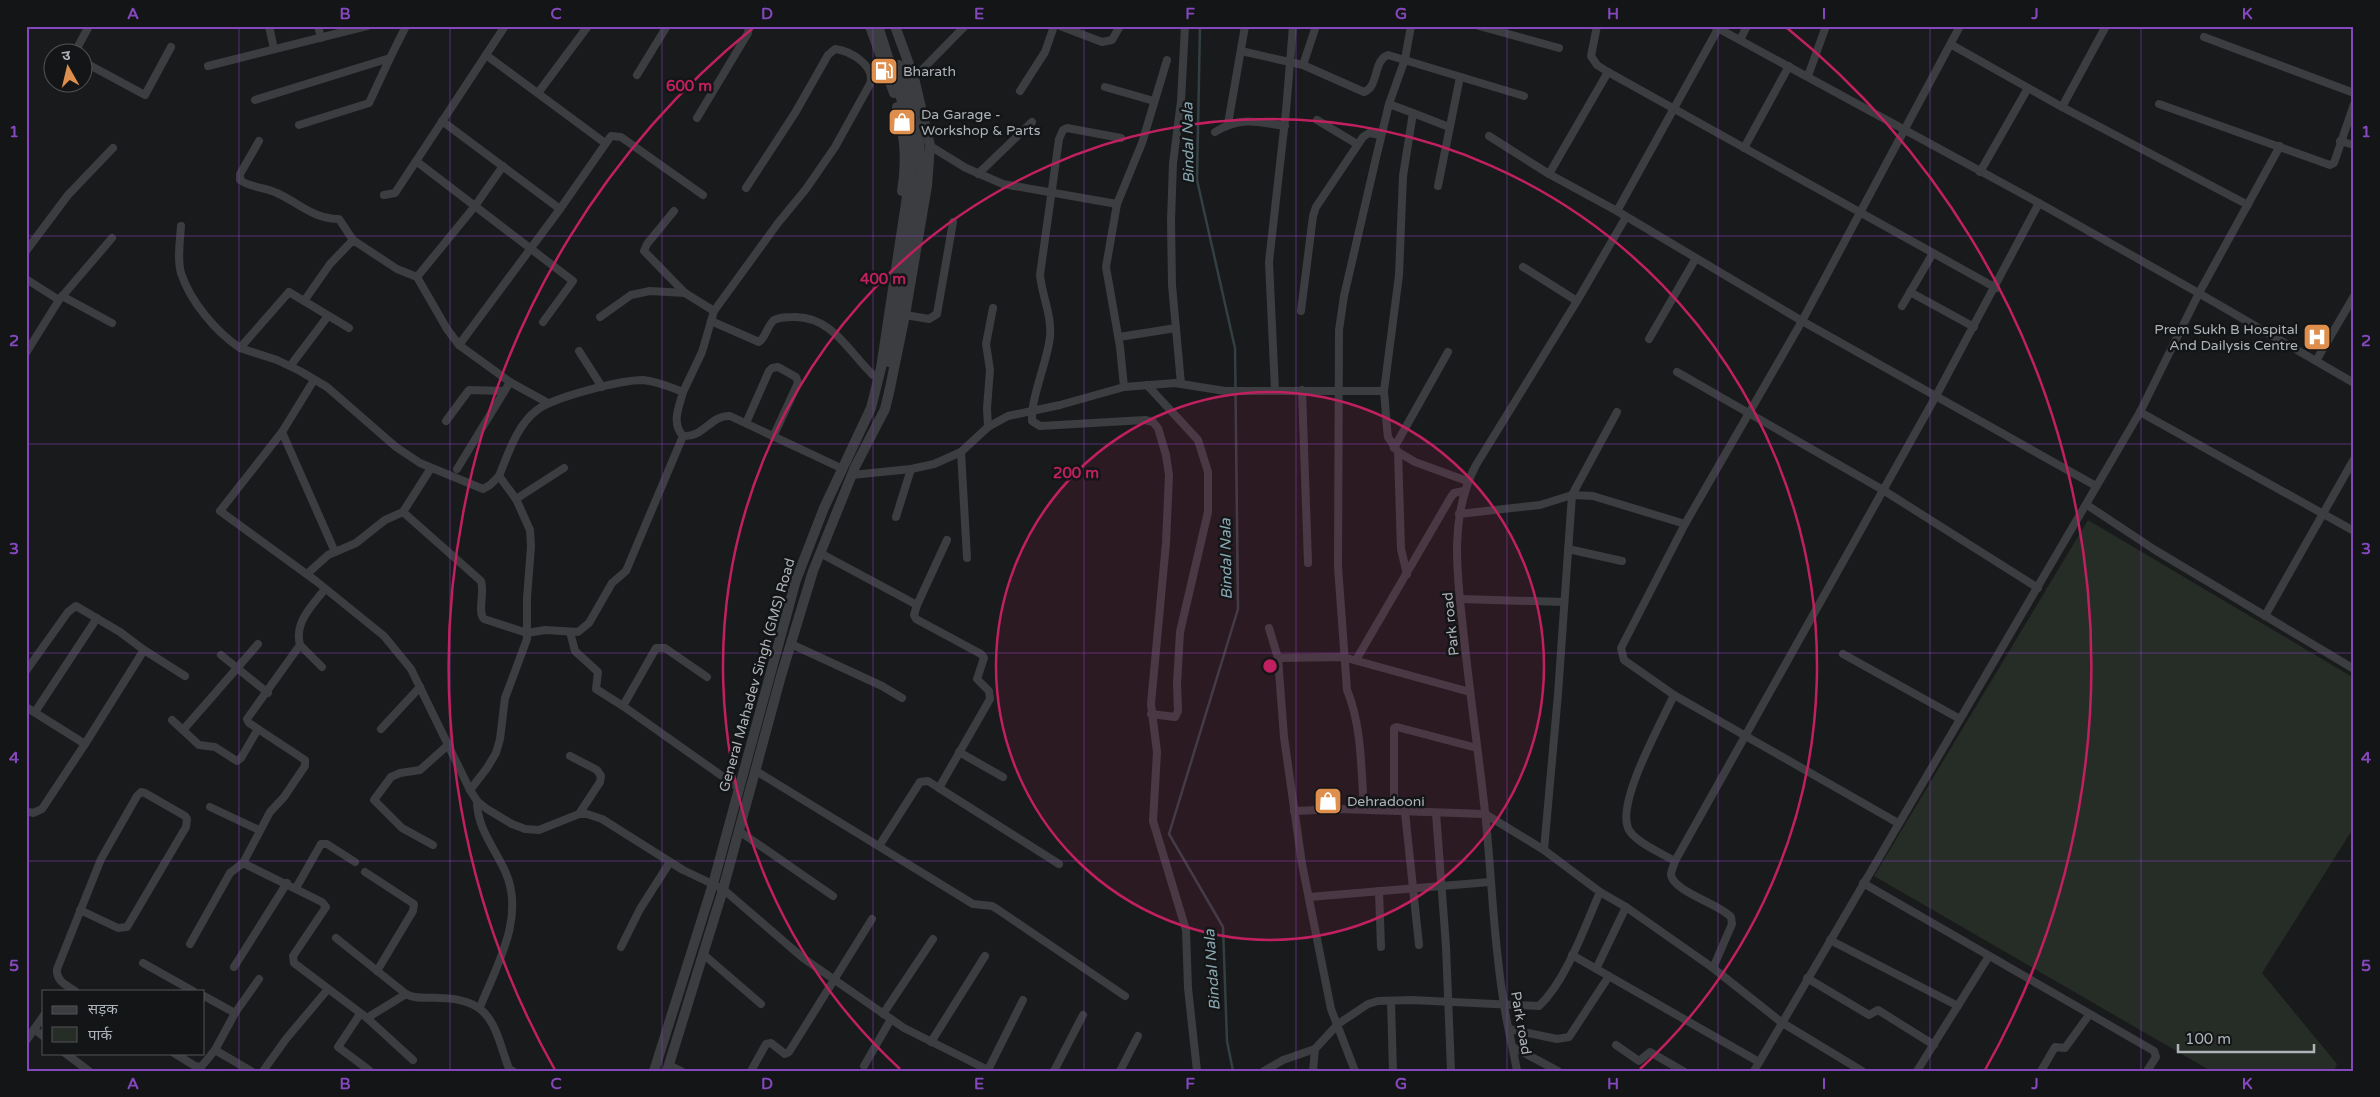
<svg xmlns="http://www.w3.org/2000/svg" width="2380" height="1097" viewBox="0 0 2380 1097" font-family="'Varela Round','Noto Sans Devanagari',sans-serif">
	<rect width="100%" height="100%" fill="#191a1b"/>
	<!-- green -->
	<polygon fill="#262d26" points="2088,520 2354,678 2354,827 2262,973 2337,1064 2334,1071 2211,1071 1874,876"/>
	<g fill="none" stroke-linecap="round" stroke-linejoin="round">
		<!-- stream -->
		<polyline stroke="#343f43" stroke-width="2.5" points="1200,26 1197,180 1235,348 1238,609 1169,834 1223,927 1227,1041 1233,1071"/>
		<!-- minor -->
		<g stroke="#3b3d40" stroke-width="8">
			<polyline points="269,26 274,49"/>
			<polyline points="318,26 321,38"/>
			<polyline points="1060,26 1102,42 1112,40 1120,26"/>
			<polyline points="1479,26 1559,48"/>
			<polyline points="1597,26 1591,56 1597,65 1608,72 1996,288"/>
			<polyline points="1714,26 2039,203 2195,291 2354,383"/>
			<polyline points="2204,37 2354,93"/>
			<polyline points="1740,40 1747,26"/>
			<polyline points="1952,45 2062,107 2248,205"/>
			<path d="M1241,51L1303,65L1364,92C1379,87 1373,60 1388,55L1524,96"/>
			<polyline points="75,52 89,26"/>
			<polyline points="486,55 605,143"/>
			<polyline points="82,61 145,95 171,47"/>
			<polyline points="1303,65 1316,26"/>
			<polyline points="208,66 367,26"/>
			<polyline points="637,75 667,26"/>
			<polyline points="1808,76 1826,26"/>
			<polyline points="914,78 965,26"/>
			<polyline points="1105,87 1154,101"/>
			<polyline points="1020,91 1045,52 1054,26"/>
			<polyline points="538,93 588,26"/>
			<polyline points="255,100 390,58 406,26"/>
			<polyline points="1389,104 1413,113 1403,176 1399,275 1384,391 1387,428 1388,437 1398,452 1415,462 1467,481"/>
			<polyline points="2159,104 2330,165 2334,163 2354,104"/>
			<polyline points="2062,107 2106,26"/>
			<polyline points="1413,113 1449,127"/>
			<polyline points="697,118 748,33 749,26"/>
			<polyline points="1317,120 1357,144"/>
			<polyline points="442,121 560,209"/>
			<polyline points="1228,124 1245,26"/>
			<polyline points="299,125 369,103 390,58"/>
			<path d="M1215,132C1240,116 1257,122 1285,126"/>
			<polyline points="1489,136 1549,174 1617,211 1802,321 2096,486"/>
			<path d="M1121,138L1067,128L1063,130L1059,139L1040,275C1042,296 1052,315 1050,337C1047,363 1031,396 1032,421L1040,426L1145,420L1153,422L1158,428L1166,455L1169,475L1166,543L1151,704L1157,752L1153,821L1186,930L1188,988L1197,1071"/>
			<path d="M259,141L240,174V180C250,188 266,187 277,193C299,203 313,219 339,219L353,240"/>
			<polyline points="2340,141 2354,145"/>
			<polyline points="930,146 966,168 1003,184 1117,204"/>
			<polyline points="1744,148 1789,66"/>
			<polyline points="416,161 573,281 543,322"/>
			<polyline points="1980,172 2028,88"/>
			<polyline points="978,174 1032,122"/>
			<polyline points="1549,174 1608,72"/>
			<polyline points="1438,186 1460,77"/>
			<polyline points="384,195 395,193 505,26"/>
			<polyline points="674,211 647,244 644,251 685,293"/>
			<polyline points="1617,211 1718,29"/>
			<path d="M181,226C180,241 177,259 181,273C190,301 216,332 240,348"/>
			<polyline points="26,251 68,195 113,148"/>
			<polyline points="1523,267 1577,301"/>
			<polyline points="417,277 475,206 503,166"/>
			<polyline points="26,279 59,300 112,238"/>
			<polyline points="1910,292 1974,327"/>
			<polyline points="62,296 112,323"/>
			<polyline points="304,301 330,264 353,240 397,269 417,277 447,329 459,345 510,382 548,403"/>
			<polyline points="1902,306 1933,253"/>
			<polyline points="1301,311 1313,216 1316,207 1363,137 1369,133 1381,135"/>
			<polyline points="905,315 929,319 937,314 953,222"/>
			<polyline points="600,317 631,295 650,291 685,293 714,311"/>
			<path d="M711,321L759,342C766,337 767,326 774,320C780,317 787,317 793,317C832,316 848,351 873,375"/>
			<polyline points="349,328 289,292 240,348 277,360 300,371 327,387 396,447 420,463 483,489 490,485 499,476"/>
			<polyline points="1119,337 1176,328"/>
			<polyline points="1649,339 1696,258"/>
			<polyline points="459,345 560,209 611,136 621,137 703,195"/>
			<polyline points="579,351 602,387"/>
			<polyline points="26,353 59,300"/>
			<polyline points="2316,361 2354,296"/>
			<polyline points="291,365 328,316"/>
			<polyline points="1677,372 1883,490 2038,588"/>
			<polyline points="314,380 282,432 220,511 316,581 384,636 411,669 470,790 477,801 487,809 512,824 525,829 539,830 579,814 587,814 602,819 683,870 723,889 803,958 904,1028 990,1071"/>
			<polyline points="1181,384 1172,285 1171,221 1173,163 1181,101 1185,26"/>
			<polyline points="1147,385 1198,440 1208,472 1208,512 1180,632 1177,684 1178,711 1175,717 1151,714"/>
			<polyline points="1124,387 1120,347 1106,267 1117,204 1142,143 1167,60"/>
			<polyline points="1275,390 1269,262 1286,111 1293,26"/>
			<polyline points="1302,390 1308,563"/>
			<path d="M683,392C679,407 671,423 683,436C704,438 710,415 730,416L843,469"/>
			<polyline points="2140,412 2354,531"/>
			<polyline points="446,421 469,390 504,391"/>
			<polyline points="746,423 769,371 772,368 778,367 796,377 798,383 773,437"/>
			<polyline points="988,427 987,408 990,370 986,344 993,308"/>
			<polyline points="282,432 335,552"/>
			<polyline points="1394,448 1448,352"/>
			<polyline points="961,452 967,558"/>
			<polyline points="1398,452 1401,549 1407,574"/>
			<polyline points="457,469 510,382"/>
			<polyline points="852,475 911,469 934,464 961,452 988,427 1008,416 1060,405 1124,387 1175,383 1225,391 1384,391"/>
			<polyline points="516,499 564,468"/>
			<polyline points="2087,505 2155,550 2354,669"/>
			<path d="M403,512L481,581C485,593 477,612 484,619L527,633L545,630L578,632L589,623L612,583L626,571L683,436"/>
			<polyline points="1459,514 1540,505 1572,495 1593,496 1685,524"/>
			<polyline points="896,517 911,469"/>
			<polyline points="1568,549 1622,561"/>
			<polyline points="820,553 917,605 914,615 916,619 981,654 984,658 977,679 989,691 990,699 939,788 928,781 920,782 879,846"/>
			<polyline points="307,574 328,555 356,543 385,520 403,512 431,468"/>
			<polyline points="1461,599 1564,602"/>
			<polyline points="917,605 947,540"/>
			<polyline points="2265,616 2354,459"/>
			<polyline points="1269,628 1278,658 1284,737 1302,864 1331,1009 1355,1071"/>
			<polyline points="570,632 575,651 598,672 596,689 623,706"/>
			<polyline points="791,644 882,686 902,698"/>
			<polyline points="300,645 322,667"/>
			<polyline points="144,650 185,676"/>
			<polyline points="1843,654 1960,719"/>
			<polyline points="221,655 268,693"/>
			<polyline points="1278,658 1343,657 1470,692"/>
			<polyline points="1356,660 1451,497 1454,493 1464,491"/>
			<polyline points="26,671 68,612 76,606 120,632 144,650 85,744"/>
			<polyline points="707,677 665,648 656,648 623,706 739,788"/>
			<path d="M1674,695C1661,723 1617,801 1628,828C1633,841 1663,854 1675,861"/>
			<polyline points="26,707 85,744 42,809 33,813 26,811"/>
			<polyline points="35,712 97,618"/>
			<polyline points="172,720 199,745 215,747 237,761 241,758 258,729 305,760 305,766 284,797 270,812 243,863"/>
			<path d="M258,729L249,723L247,719L300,645C294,622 312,606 325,589"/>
			<polyline points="381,729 420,687"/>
			<polyline points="183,730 258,644"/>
			<polyline points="959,752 1003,777"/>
			<polyline points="570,756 597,770 601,776 600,782 579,814"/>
			<polyline points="756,771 973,904 992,906 997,909 1125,996"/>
			<polyline points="939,788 1059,864"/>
			<path d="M470,790L487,768L496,753L500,739L505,698L527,639V598L531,546L530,530L516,499L499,476C508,454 517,425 537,410C554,397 621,380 643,380C657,381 670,387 683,392L702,352L714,311L778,223L806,189L835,147L870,84C876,66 851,51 835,49L828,55L795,113L746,188"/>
			<path d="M477,801C477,828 494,847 505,871C526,916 497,965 480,1007"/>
			<polyline points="210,807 259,830"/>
			<path d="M1364,809C1361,770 1362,726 1347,690L1338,567L1339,330L1344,296L1376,158L1389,104L1405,59L1411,26"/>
			<polyline points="1394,810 1394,728 1397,727 1477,748"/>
			<polyline points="1294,811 1341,809 1485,814 1544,850 1600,892 1626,907 1713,968 1781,1022 1862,1071"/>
			<polyline points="1405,812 1419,945"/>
			<polyline points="1436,813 1446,946 1451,1071"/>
			<polyline points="1898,823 1674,695 1624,660 1621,648 1685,524 1802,321 1960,26"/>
			<polyline points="739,831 833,896"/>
			<polyline points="433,845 402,828 374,800 391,777 400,773 420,770 448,745"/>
			<polyline points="1544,850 1558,694 1572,495 1617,412"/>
			<polyline points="365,872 414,904 413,911 377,971"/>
			<polyline points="1863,883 2154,1051 2156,1057 2147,1071"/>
			<polyline points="296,888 321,844 327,844 355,862"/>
			<polyline points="1379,891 1381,947"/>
			<polyline points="1309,897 1490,882"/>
			<polyline points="336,938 406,994"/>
			<polyline points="1830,940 1958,1006"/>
			<polyline points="190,944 230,873 243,863 322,902 326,907 293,956 294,963 367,1018 413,1060"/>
			<polyline points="621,947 640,909 670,862"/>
			<polyline points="703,954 761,1004"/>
			<polyline points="1572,955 1759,1062"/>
			<polyline points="143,963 193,991"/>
			<polyline points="234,967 287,883"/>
			<path d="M1713,968L1732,924L1731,917C1720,904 1674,892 1671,875C1671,871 1674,865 1675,861L1936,396L2039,203"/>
			<polyline points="1596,969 1626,907"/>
			<polyline points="1807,978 1869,1015 1878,1010 1934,1045"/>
			<path d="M75,991C66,985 56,981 57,969L101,859L137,796L141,792L145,793L185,816L187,819L186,827L127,927L118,928L80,910"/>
			<polyline points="1391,1001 1393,1071"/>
			<polyline points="235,1013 259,979"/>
			<polyline points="360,1014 338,1047 369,1070"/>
			<polyline points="883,1014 933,939"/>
			<path d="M367,1018L406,994C416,1000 428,997 440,998C493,999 494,1027 509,1069L513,1071"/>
			<polyline points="34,1029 44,1037"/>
			<polyline points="1509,1029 1557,1039 1569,1037 1609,976"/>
			<polyline points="26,1041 44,1015"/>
			<polyline points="931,1042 985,956"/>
			<polyline points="1616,1045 1639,1061 1650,1052 1683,1071"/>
			<polyline points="1513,1047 1558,1071"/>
			<polyline points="215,1050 251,1071"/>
			<polyline points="65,1053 89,1071"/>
			<polyline points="174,1053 195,1066 201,1067 215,1050 235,1013 204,996"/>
			<polyline points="669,1065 681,1071"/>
			<polyline points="864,1066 891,1019"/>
			<polyline points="988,1070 1023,1000"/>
			<polyline points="263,1071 286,1039 328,989"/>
			<polyline points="751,1071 766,1044 771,1043 785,1054 789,1052 872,919"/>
			<polyline points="1054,1071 1083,1015"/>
			<polyline points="1120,1071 1138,1036"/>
			<path d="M1264,1071L1283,1060L1315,1049L1338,1024L1368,1004L1378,1001L1411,1000L1539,1006C1566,981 1585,926 1600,892"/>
			<polyline points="1313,1071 1315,1049"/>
			<path d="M1517,1071C1513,1048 1507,1026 1504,1004C1493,940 1492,876 1485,812C1479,757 1471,702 1465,647C1459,587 1446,521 1476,465L1577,301L1626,217"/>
			<polyline points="1754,1071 2140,412 2199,293 2280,146"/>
			<polyline points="1917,1071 1989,956"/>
			<polyline points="2041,1071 2055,1047 2065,1048 2089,1015"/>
		</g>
		<!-- tertiary -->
		<g stroke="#3b3d40" stroke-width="10">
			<polyline points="870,26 894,93"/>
			<path d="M897,107C905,137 907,160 902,191"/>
			<path d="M889,362L921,169C920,132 912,99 899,65"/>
			<polyline points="654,1071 713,884 796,580 824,508 871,408 881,368 913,157 908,120 878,26"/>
			<polyline points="667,1071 722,893 781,676 813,571 855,467 885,409 890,388 905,315 927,186 930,146 914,78 895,26"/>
		</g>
	</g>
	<!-- grid -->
	<path fill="none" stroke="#8547be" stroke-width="1" stroke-opacity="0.55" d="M239,26V1071M450,26V1071M662,26V1071M873,26V1071M1084,26V1071M1296,26V1071M1507,26V1071M1718,26V1071M1930,26V1071M2141,26V1071M26,236H2354M26,444H2354M26,653H2354M26,861H2354"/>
	<!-- distance rings -->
	<circle cx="1270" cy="666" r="274" fill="#c12060" fill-opacity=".12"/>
	<g fill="none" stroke="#c12060" stroke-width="2.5">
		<circle cx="1270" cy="666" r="274"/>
		<path d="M900 1069A547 547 0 1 1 1640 1069"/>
		<path d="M555 1070A821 821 0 0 1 753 28M1787 28A821 821 0 0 1 1985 1070"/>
	</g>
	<!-- icons -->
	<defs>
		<symbol id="fuel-square" viewBox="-11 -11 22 22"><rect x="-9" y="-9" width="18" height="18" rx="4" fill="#df8f4d" stroke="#141516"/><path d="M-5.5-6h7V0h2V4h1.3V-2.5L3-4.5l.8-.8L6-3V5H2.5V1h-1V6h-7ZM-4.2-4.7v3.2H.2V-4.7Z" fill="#fff"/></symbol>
		<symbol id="shop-square" viewBox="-11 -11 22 22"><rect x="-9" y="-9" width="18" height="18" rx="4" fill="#df8f4d" stroke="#141516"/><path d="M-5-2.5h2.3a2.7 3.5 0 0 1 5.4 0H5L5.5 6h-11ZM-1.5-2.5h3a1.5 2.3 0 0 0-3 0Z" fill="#fff"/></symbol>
		<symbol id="hospital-square" viewBox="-11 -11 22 22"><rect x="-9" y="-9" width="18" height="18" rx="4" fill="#df8f4d" stroke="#141516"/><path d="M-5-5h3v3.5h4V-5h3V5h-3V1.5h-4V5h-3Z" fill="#fff"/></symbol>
	</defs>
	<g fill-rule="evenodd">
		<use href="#fuel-square" x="868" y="55" width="32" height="32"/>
		<use href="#shop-square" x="886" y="106" width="32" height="32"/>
		<use href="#hospital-square" x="2301" y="321" width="32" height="32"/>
		<use href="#shop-square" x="1312" y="785" width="32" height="32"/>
	</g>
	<g text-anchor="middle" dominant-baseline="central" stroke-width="5" stroke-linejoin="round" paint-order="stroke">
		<!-- poi labels -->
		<g font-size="14" fill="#adb3b9" stroke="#141516" text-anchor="start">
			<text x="903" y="71">Bharath</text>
			<text x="921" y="114">Da Garage -<tspan x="921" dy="16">Workshop &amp; Parts</tspan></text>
			<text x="2298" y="329" text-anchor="end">Prem Sukh B Hospital<tspan x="2298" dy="16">And Dailysis Centre</tspan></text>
			<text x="1347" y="801">Dehradooni</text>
		</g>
		<!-- street labels -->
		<g font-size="14" fill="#adb3b9" stroke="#141516">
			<text transform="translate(1451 624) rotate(-96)">Park road</text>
			<text transform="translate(757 675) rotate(-74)">General Mahadev Singh (GMS) Road</text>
			<text transform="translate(1521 1023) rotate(80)">Park road</text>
		</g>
		<!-- water labels -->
		<g font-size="15" font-style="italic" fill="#88a6b0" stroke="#141516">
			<text transform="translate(1188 143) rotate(-91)">Bindal Nala</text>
			<text transform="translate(1226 559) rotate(-91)">Bindal Nala</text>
			<text transform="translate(1212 970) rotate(-94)">Bindal Nala</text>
		</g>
	</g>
	<circle cx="1270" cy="666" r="8" fill="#c12060" stroke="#141516" stroke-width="2.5"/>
	<g font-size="15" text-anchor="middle" font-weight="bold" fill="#c12060" stroke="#141516" stroke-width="5" stroke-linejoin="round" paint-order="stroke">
		<text x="689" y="91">600 m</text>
		<text x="883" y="284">400 m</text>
		<text x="1076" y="478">200 m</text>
	</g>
	<!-- border -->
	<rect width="2380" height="1097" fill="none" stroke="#141516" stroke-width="55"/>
	<!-- legend -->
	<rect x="42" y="990" width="162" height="65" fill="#141516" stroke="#515457"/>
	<rect x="52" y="1006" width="25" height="8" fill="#3b3d40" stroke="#515457"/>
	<text x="88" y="1014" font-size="15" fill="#adb3b9">सड़क</text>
	<rect x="52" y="1027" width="25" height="15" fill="#262d26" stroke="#515457"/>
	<text x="88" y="1040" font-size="15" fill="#adb3b9">पार्क</text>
	<!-- north arrow -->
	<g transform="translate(68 68) rotate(352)"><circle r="24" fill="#141516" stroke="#515457"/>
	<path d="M0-4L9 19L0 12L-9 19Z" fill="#df8f4d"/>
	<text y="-8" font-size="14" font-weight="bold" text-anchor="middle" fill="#adb3b9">उ</text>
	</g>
	<!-- scale -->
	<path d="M2178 1044v8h136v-8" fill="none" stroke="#adb3b9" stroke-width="2.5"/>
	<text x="2185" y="1044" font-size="15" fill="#adb3b9" stroke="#141516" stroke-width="4" paint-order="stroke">100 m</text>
	<rect x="28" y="28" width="2324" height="1042" fill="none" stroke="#8547be" stroke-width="2"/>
	<g font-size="16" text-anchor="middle" font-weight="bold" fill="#8547be">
		<text x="133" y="19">A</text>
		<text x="345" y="19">B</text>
		<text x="556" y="19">C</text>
		<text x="767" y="19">D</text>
		<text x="979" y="19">E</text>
		<text x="1190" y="19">F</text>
		<text x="1401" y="19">G</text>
		<text x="1613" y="19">H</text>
		<text x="1824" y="19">I</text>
		<text x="2035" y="19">J</text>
		<text x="2247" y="19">K</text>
		<text x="14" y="137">1</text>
		<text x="2366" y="137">1</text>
		<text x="14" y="346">2</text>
		<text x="2366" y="346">2</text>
		<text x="14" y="554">3</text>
		<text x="2366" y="554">3</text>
		<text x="14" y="763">4</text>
		<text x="2366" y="763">4</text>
		<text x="14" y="971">5</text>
		<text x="2366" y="971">5</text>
		<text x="133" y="1089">A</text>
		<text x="345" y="1089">B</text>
		<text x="556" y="1089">C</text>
		<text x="767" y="1089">D</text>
		<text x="979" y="1089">E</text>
		<text x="1190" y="1089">F</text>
		<text x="1401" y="1089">G</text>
		<text x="1613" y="1089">H</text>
		<text x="1824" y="1089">I</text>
		<text x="2035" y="1089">J</text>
		<text x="2247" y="1089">K</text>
	</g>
</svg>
